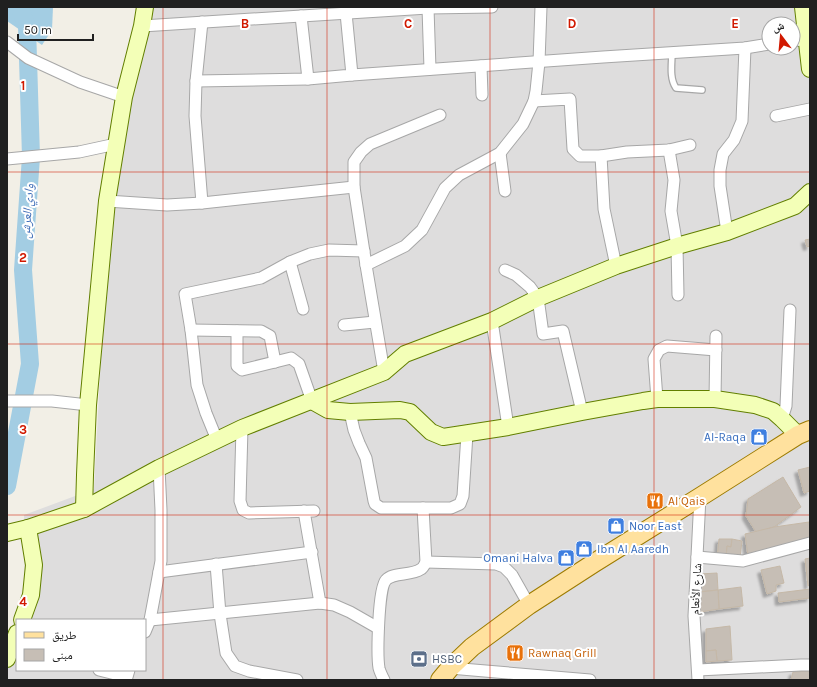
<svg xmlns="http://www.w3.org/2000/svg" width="817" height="687" viewBox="0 0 817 687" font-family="Karla,'Noto Naskh Arabic',sans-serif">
	<defs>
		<filter id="shadow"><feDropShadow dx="-3.5" dy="3.5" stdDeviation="1" flood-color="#0004"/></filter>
	</defs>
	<rect width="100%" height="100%" fill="#f2efe6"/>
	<!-- residential -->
	<path fill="#dedddd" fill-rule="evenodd" d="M149,7H810V680H7V642L25,594L24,515L94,489L108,222ZM769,24H793V48H769ZM17,620H145V670H17Z"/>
	<!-- water -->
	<polygon fill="#a3cde3" points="7,7 53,7 52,30 42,45 7,21"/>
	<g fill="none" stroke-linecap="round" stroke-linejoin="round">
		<!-- river -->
		<polyline stroke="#a3cde3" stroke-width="18" points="7,486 30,364 23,270 31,157 27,26 19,7"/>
	</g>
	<!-- building -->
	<g fill="#c6beb5" stroke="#c5b8a7" filter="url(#shadow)">
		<polygon points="810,239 810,246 807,247 805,240"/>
		<polygon points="810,467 810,491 804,493 798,470"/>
		<polygon points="783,477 801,507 774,527 756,532 746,516 748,499"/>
		<polygon points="809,522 810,530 810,542 748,556 745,534 774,527"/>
		<polygon points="719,539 732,539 731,547 727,546 726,558 717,558"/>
		<polygon points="732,539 742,541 740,558 726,558 727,546 731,547"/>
		<polygon points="810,558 810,585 808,586 805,559"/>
		<polygon points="780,566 784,583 776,585 776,591 767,594 761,570"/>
		<polygon points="717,573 718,590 699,592 699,574"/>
		<polygon points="741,587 743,606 719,609 718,590"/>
		<polygon points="810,589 810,598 779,602 778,593"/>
		<polygon points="718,590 719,609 700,612 699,592"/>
		<polygon points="730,626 732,660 717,661 716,650 706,651 706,629"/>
		<polygon points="716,650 717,661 706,662 706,651"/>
		<polygon points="810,671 810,680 791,680 793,672"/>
	</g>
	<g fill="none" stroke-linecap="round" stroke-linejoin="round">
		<defs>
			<path id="lane" d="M672,52C672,63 669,78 676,88L702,90"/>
			<g id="street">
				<polyline points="428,8 430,69"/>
				<polyline points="142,26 428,8 492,7"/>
				<polyline points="793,41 807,39"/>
				<polyline points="7,42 28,58 80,82 124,97"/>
				<polyline points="481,66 482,95"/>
				<polyline points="352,75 603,57 745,48 769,44"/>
				<polyline points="308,79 352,75 346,13"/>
				<polyline points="196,81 308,79 301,16"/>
				<polyline points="534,101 570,99 573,149 580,156 601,156 627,152 669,150 690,145"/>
				<polyline points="776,116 810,109"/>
				<polyline points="669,150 674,180 671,211 677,246 678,295"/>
				<polyline points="500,153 505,191"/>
				<polyline points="601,156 604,209 616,266"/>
				<polyline points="7,159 79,152 116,144"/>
				<polyline points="107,201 167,205 202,203 354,187"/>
				<polyline points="202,203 195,116 196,81 202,22"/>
				<polyline points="727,232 720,186 720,170 723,154 734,140 742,121 745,48"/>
				<polyline points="290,262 303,309"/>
				<polyline points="366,265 405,246 422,230 445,188 459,175 500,153 523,124 534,101 536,91 539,62 541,7"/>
				<polyline points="505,270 516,275 530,287 538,298 543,334 563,331 582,412"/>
				<polyline points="492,321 508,427"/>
				<polyline points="344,325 375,322"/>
				<polyline points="191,330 261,331 270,336 275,362"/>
				<polyline points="237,331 237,366 242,370 291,358 299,364 312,401"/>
				<polyline points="384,372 366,265 354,187 354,162 361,152 370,144 440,115"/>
				<polyline points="657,399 654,359 659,350 667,346 716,350"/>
				<polyline points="715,399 716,336"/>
				<polyline points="7,401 52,401 88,405"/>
				<polyline points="350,412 354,430 359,443 366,458 374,501 375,504 381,508 451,508 460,504 463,496 467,434"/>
				<polyline points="782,419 786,406 790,310"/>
				<polyline points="242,428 240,501 243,510 249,513 314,511"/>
				<polyline points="217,440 206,413 197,385 191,330 185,294 261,278 290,262 310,254 329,250 364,251"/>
				<polyline points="304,511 320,603"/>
				<polyline points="697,557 743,561 810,543"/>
				<polyline points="426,562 496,564 504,567 512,575 529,605"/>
				<polyline points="216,564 220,614 226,653 235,666 249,671 297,680"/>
				<polyline points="159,572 312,552"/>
				<polyline points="150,620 320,603 334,605 350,612 378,628"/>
				<polyline points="145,632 150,620 161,561 161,510 159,468"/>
				<polyline points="450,668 590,680"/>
				<polyline points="99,670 127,677 129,670"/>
				<polyline points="698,670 801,665 810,665"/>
				<path d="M384,680C382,676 380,672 379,668C377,656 378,588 386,580C393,572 411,576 421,569C423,568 425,564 426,562L423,508"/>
				<polyline points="698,680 694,616 700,497"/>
			</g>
			<g id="secondary">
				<polyline points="803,7 810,69"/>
				<polyline points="312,401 328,410 350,412 400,410 410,412 431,432 443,437 508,427 582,412 643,401 657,399 715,399 755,405 773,411 782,419 798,435"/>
				<polyline points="84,509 85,475 88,405 107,201 124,97 142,26 145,7"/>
				<polyline points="7,533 28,528 84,509 159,468 242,428 384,372 405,354 492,321 538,298 616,266 677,246 727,232 795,206 810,192"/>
				<polyline points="22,620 31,595 34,565 28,528"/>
				<polyline points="7,659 17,633"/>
			</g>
			<polyline id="primary" points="440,680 450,668 472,647 529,605 594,563 700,497 798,435 810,430"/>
		</defs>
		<!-- lane casing -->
		<use href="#lane" stroke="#a7a7a7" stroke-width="8"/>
		<!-- street casing -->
		<use href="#street" stroke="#a7a7a7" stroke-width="13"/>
		<!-- secondary casing -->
		<use href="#secondary" stroke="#627f00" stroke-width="18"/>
		<!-- primary casing -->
		<use href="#primary" stroke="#9d7b00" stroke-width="20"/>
		<!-- lane -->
		<use href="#lane" stroke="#fff" stroke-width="5.5"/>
		<!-- street -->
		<use href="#street" stroke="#fff" stroke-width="11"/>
		<!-- secondary -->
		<use href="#secondary" stroke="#f3ffb7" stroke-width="16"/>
		<!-- primary -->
		<use href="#primary" stroke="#ffe19e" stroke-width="18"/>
	</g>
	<!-- grid -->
	<path fill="none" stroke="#d11900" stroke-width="1" stroke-opacity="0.55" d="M163,7V680M327,7V680M490,7V680M654,7V680M7,172H810M7,344H810M7,515H810"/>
	<!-- icons -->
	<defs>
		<symbol id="shop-square" viewBox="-11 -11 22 22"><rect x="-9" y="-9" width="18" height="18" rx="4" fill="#3f7fe0" stroke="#fff"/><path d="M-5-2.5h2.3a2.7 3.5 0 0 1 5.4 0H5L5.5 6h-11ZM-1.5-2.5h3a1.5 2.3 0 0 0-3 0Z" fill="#fff"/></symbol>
		<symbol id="restaurant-square" viewBox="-11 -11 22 22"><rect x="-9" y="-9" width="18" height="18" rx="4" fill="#e8710a" stroke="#fff"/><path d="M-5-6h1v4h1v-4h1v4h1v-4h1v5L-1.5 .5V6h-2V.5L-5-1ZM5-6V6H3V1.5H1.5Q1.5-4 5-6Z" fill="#fff"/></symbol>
		<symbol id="bank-square" viewBox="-11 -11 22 22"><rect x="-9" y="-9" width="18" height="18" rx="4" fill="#5c6f8a" stroke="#fff"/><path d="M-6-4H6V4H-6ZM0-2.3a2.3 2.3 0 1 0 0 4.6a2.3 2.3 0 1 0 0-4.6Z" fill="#fff"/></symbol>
	</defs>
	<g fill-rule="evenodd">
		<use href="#shop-square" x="749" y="427" width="20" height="20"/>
		<use href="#restaurant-square" x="645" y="491" width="20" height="20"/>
		<use href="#shop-square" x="606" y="516" width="20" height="20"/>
		<use href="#shop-square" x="574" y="539" width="20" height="20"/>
		<use href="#shop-square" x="556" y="548" width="20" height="20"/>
		<use href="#restaurant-square" x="505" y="643" width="20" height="20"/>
		<use href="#bank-square" x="409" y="649" width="20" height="20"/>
	</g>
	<g text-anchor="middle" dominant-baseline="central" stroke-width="4" stroke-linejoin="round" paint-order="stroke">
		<!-- shop labels -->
		<g font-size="12" fill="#366cbe" stroke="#fff" text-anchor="end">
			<text x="746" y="437">Al-Raqa</text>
			<text x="629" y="526" text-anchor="start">Noor East</text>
			<text x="597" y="549" text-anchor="start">Ibn Al Aaredh</text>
			<text x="553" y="558">Omani Halva</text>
		</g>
		<!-- food labels -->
		<g font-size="12" fill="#c56008" stroke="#fff" text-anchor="start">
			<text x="668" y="501">Al Qais</text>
			<text x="528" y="653">Rawnaq Grill</text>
		</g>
		<!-- street labels -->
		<g font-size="12" fill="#202020" stroke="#fff">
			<text transform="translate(696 589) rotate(-87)">شارع الأنعام</text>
		</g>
		<!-- service labels -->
		<g font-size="12" fill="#4e5e75" stroke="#fff" text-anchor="start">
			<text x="432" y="659">HSBC</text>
		</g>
		<!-- water labels -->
		<g font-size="13" font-style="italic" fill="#4370b9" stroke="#fff">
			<text transform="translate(27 211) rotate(-86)">وادي العرش</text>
		</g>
	</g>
	<g font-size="13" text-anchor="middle" font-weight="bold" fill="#d11900" stroke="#fff" stroke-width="4" stroke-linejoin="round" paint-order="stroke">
		<text x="245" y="28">B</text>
		<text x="408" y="28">C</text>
		<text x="572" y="28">D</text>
		<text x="735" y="28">E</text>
		<text x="23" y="90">1</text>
		<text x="23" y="262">2</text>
		<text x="23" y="434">3</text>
		<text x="23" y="606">4</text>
	</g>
	<!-- border -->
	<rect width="817" height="687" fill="none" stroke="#202020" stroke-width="16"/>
	<!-- legend -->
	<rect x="16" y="619" width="130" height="52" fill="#ffffff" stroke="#a6a6a6"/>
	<rect x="24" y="632" width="20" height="6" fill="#ffe19e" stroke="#a6a6a6"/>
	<text x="52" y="639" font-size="12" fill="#202020">طريق</text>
	<rect x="24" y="649" width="20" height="12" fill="#c6beb5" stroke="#a6a6a6"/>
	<text x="52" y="659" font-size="12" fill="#202020">مبنى</text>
	<!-- north arrow -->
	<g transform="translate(781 36) rotate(344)"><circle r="19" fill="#ffffff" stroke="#a6a6a6"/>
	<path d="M0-3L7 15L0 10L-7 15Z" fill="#d11900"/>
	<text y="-6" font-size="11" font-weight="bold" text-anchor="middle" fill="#202020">ش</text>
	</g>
	<!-- scale -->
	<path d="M18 34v6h75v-6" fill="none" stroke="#202020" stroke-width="2"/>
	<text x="24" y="34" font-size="12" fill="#202020" stroke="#ffffff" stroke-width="3" paint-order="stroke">50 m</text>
</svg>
